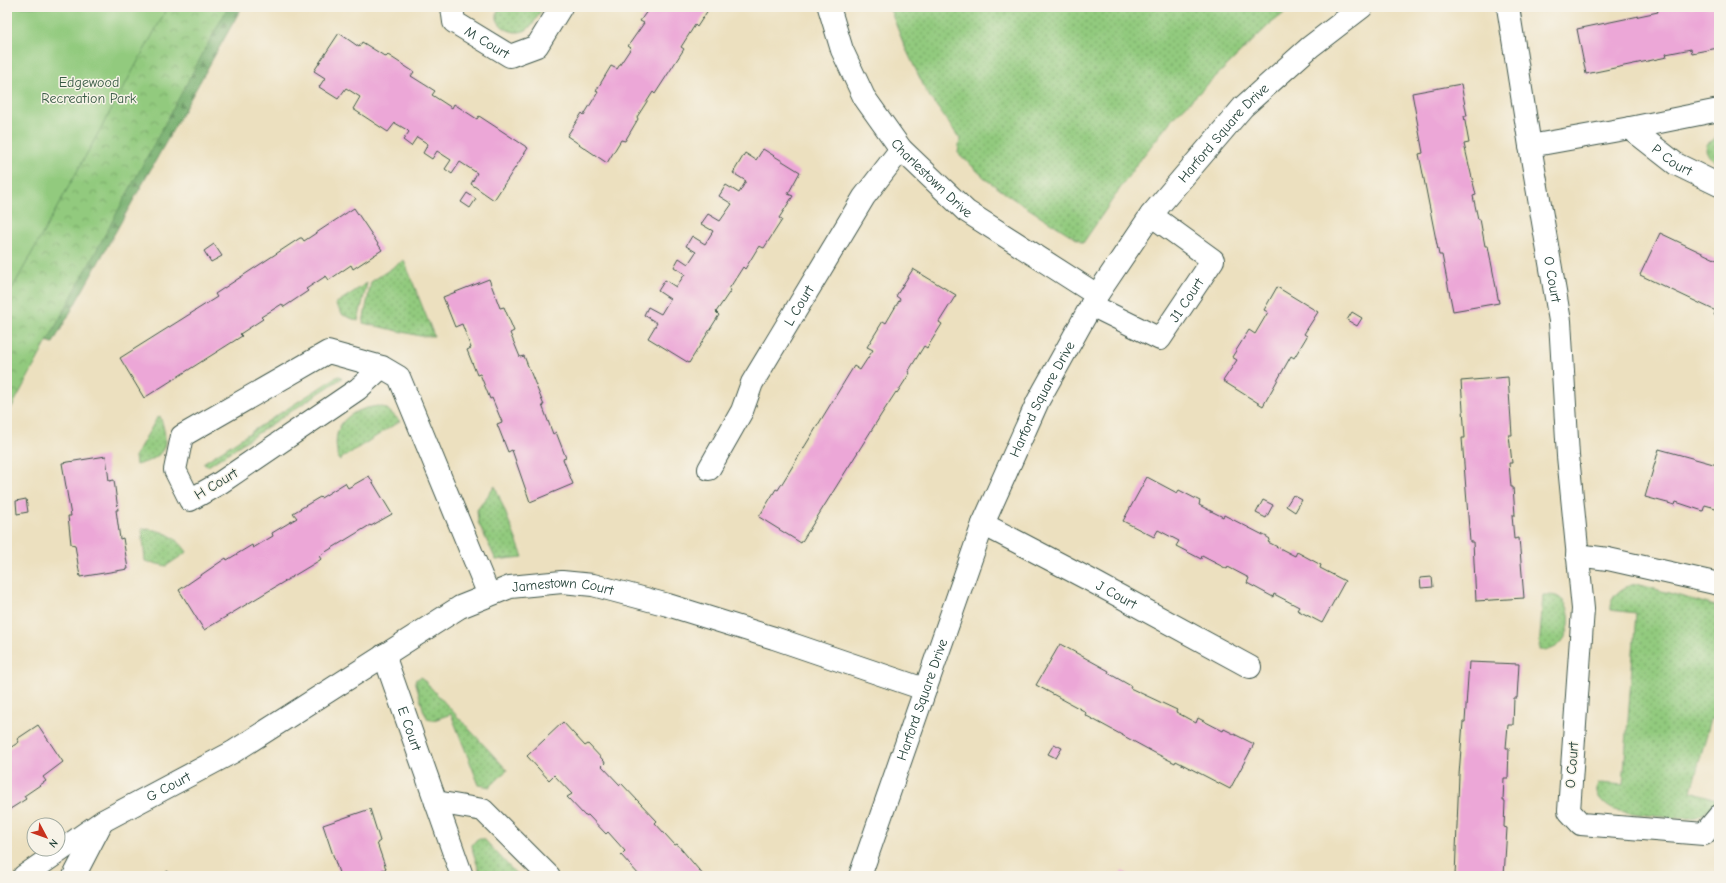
<svg xmlns="http://www.w3.org/2000/svg" width="1726" height="883" viewBox="0 0 1726 883" font-family="'Comic Neue',sans-serif">
	<defs>
		<pattern id="grass-dots" width="8" height="8" patternUnits="userSpaceOnUse"><rect width="8" height="8" fill="#92ca7e"/><path d="M2 2h.1M6 6h.1" fill="none" stroke="#77a568" stroke-width="1.8" stroke-linecap="round"/></pattern>
		<pattern id="forest-firs" width="22" height="20" patternUnits="userSpaceOnUse"><rect width="22" height="20" fill="#75ae6d"/><path d="M5 1l3.5 6h-7zM16 11l3.5 6h-7z" fill="#5f8f5a"/></pattern>
		<pattern id="park-crowns" width="20" height="18" patternUnits="userSpaceOnUse"><rect width="20" height="18" fill="#92ca7e"/><path d="M2 6a3 3 0 1 1 6 0M12 15a3 3 0 1 1 6 0" fill="none" stroke="#77a568"/></pattern>
	</defs>
	<rect width="100%" height="100%" fill="#f7f3e8"/>
	<filter id="ink" filterUnits="userSpaceOnUse"><feTurbulence type="fractalNoise" baseFrequency=".025" numOctaves="2"/><feDisplacementMap in="SourceGraphic" scale="8" xChannelSelector="R" yChannelSelector="G"/><feConvolveMatrix kernelMatrix="1 2 1 2 8 2 1 2 1" color-interpolation-filters="sRGB"/></filter>
	<filter id="wash" filterUnits="userSpaceOnUse"><feTurbulence type="fractalNoise" baseFrequency=".012" numOctaves="4" result="noise"/><feDisplacementMap in="SourceGraphic" scale="16" xChannelSelector="R" yChannelSelector="G"/><feGaussianBlur stdDeviation="0.9" result="paint"/><feColorMatrix in="noise" values="0 0 0 0 0 0 0 0 0 0 0 0 0 0 0 0 0 1.4 0 .05"/><feComposite in="paint" operator="in"/></filter>
	<g filter="url(#wash)">
		<rect width="100%" height="100%" fill="#ece0bf"/>
		<!-- grass -->
		<g fill="url(#grass-dots)" stroke="#588459">
			<path d="M501,7H543C538,15 534,25 526,30C511,38 487,21 501,7Z"/>
			<polygon points="889,7 1292,7 1269,25 1173,118 1136,165 1083,243 1012,198 987,180 958,153 960,139 927,93 904,45"/>
			<polygon points="1719,136 1719,164 1709,156 1706,150 1707,144"/>
			<polygon points="404,260 434,336 420,336 363,323 371,282"/>
			<polygon points="367,283 358,321 343,315 335,304"/>
			<polygon points="338,376 340,376 342,378 208,466 205,465 203,463 206,461"/>
			<path d="M378,406L386,408L400,421L339,460C329,427 346,410 378,406Z"/>
			<path d="M160,416C170,445 167,457 136,465L135,456L157,418Z"/>
			<polygon points="495,486 523,557 496,560 478,522 477,510"/>
			<path d="M142,529C162,529 176,536 187,552L166,566L145,561Z"/>
			<path d="M1637,584L1719,607V691L1715,707L1719,708V721L1711,719L1691,791L1716,799V802C1710,809 1705,814 1696,817C1683,821 1629,813 1614,810C1605,805 1593,796 1598,784L1601,783L1623,785L1636,613L1610,610C1609,596 1624,585 1637,584Z"/>
			<path d="M1543,595C1547,595 1552,595 1556,596C1577,604 1572,643 1551,649C1548,650 1543,650 1539,650Z"/>
			<polygon points="421,677 507,770 490,787 479,785 451,714 434,720 428,719 424,712 415,680"/>
			<polygon points="477,839 484,839 518,876 481,876 473,852 472,845"/>
		</g>
		<!-- forest -->
		<polygon fill="url(#forest-firs)" stroke="#4a7650" points="225,7 242,7 53,343 37,338"/>
		<!-- park -->
		<polygon fill="url(#park-crowns)" stroke="#588459" points="7,7 228,7 7,416"/>
		<!-- pitch -->
		<polygon fill="#92ca7e" stroke="#588459" points="7,7 168,7 7,298"/>
		<g id="blocks">
			<!-- building -->
			<g fill="#eca7d7">
				<polygon points="650,7 710,7 697,27 695,25 681,47 684,49 655,94 653,92 637,117 638,119 625,141 621,140 607,163 567,136 582,113 584,115 598,92 596,91 611,66 617,69 631,48 628,46 644,23 640,21"/>
				<polygon points="1669,7 1719,7 1718,48 1692,53 1691,49 1666,54 1667,57 1586,74 1577,29 1658,12 1657,9"/>
				<polygon points="339,33 359,47 362,42 386,57 388,55 414,72 411,76 435,91 432,95 452,108 454,104 477,119 479,116 528,148 494,200 471,184 477,173 460,162 452,174 445,169 451,160 437,151 432,159 423,153 428,144 417,137 411,146 403,140 409,132 407,130 395,123 388,132 353,109 360,97 346,88 338,99 319,87 325,78 314,71"/>
				<polygon points="1461,84 1467,116 1464,116 1469,143 1464,144 1476,195 1473,196 1478,219 1480,219 1485,246 1488,246 1499,303 1453,311 1442,255 1439,255 1419,154 1423,153 1412,93"/>
				<polygon points="763,149 800,172 788,194 793,196 779,218 782,220 764,248 759,246 745,269 743,267 729,289 731,290 716,312 719,315 689,363 648,338 657,323 644,315 648,307 661,314 670,299 658,291 665,280 676,287 685,274 674,267 679,258 688,264 696,252 686,246 692,236 705,244 713,231 701,224 708,214 720,221 732,204 719,196 726,185 739,193 746,181 733,173 745,153 756,160"/>
				<polygon points="467,193 476,199 470,208 461,202"/>
				<polygon points="354,208 382,250 353,269 351,265 329,280 326,276 306,289 308,291 284,307 282,304 261,317 263,319 240,334 242,336 144,398 120,358 217,297 215,294 300,238 302,238 304,241"/>
				<polygon points="1660,233 1719,261 1719,317 1714,315 1716,311 1640,275"/>
				<polygon points="214,244 222,256 211,262 204,251"/>
				<polygon points="913,269 956,295 939,322 942,324 927,348 924,346 908,372 910,373 897,393 896,392 881,415 801,543 759,517 776,489 778,490 854,366 860,370 873,350 867,347 883,321 886,323 900,299 896,296"/>
				<polygon points="489,279 500,308 504,307 514,331 510,333 520,357 524,356 543,403 544,405 542,405 553,434 556,432 566,458 563,459 573,484 530,502 512,450 508,452 497,424 502,422 492,398 490,399 480,374 477,375 467,350 471,348 462,324 455,327 443,297"/>
				<polygon points="1277,287 1318,312 1304,334 1307,336 1306,338 1294,358 1291,356 1263,406 1223,381 1237,360 1232,357 1249,330 1255,334 1268,312 1264,310"/>
				<polygon points="1352,312 1362,318 1357,326 1347,320"/>
				<polygon points="1508,377 1512,435 1509,435 1512,463 1509,463 1511,487 1513,487 1515,515 1512,515 1514,539 1519,538 1524,598 1476,601 1473,542 1470,542 1462,438 1465,438 1461,381"/>
				<polygon points="1659,449 1717,465 1718,462 1719,462 1719,509 1705,505 1703,511 1676,502 1675,505 1645,497"/>
				<polygon points="106,456 109,481 114,480 118,510 116,510 120,539 123,538 128,569 80,577 75,545 71,544 68,516 71,516 62,463"/>
				<polygon points="369,476 392,514 371,526 370,525 319,556 321,559 320,560 204,630 179,590 226,558 227,560 252,545 253,548 273,536 272,533 297,518 293,513 320,497 321,498 345,483 348,488"/>
				<polygon points="1147,477 1177,493 1179,490 1198,500 1200,501 1199,505 1223,517 1224,515 1267,537 1270,539 1268,542 1291,554 1295,556 1297,552 1321,565 1320,568 1345,581 1322,623 1297,610 1299,607 1274,594 1273,597 1247,583 1249,578 1228,567 1227,569 1202,556 1201,559 1176,546 1179,541 1158,530 1154,537 1123,521"/>
				<polygon points="1293,495 1302,500 1295,512 1286,506"/>
				<polygon points="26,499 28,512 17,514 16,501"/>
				<polygon points="1263,500 1273,505 1266,518 1256,513"/>
				<polygon points="1432,577 1433,587 1421,588 1420,578"/>
				<polygon points="1060,644 1109,671 1108,673 1131,686 1130,688 1177,710 1176,712 1196,723 1198,718 1223,731 1224,729 1254,744 1230,789 1176,761 1175,763 1155,753 1085,715 1086,713 1084,711 1036,685"/>
				<polygon points="1469,662 1519,664 1517,698 1514,698 1513,725 1508,725 1506,748 1509,748 1508,778 1504,778 1503,801 1505,801 1504,827 1507,828 1504,876 1455,876 1459,775 1463,722 1465,722"/>
				<polygon points="563,722 585,746 588,744 604,761 605,763 602,766 620,785 621,783 657,821 655,823 675,845 677,844 704,876 644,876 643,874 640,876 621,855 625,851 608,832 606,834 588,815 585,816 567,797 572,794 554,775 549,780 527,756"/>
				<polygon points="38,725 63,762 43,777 46,781 24,796 26,799 7,811 7,750 19,742 17,739"/>
				<polygon points="1054,744 1062,748 1056,758 1048,754"/>
				<polygon points="370,809 380,841 377,843 386,869 382,870 385,876 340,876 323,825"/>
				<polygon points="167,871 172,874 175,876 164,876"/>
				<polygon points="1122,871 1132,876 1120,876"/>
			</g>
		</g>
	</g>
	<g filter="url(#ink)">
		<use href="#blocks" fill-opacity="0" stroke="#3e5549" stroke-width="1"/>
		<g fill="none" stroke-linecap="round" stroke-linejoin="round">
			<defs>
				<g id="minor">
					<path id="s1" d="M452,7L454,22L510,56L537,46L561,7"/>
					<path id="s2" d="M829,7L842,50L864,97L901,149L966,211L1097,295"/>
					<path id="s3" d="M1508,7L1530,146L1560,321L1568,456L1583,609L1569,811L1581,824L1704,834L1719,816"/>
					<path id="s4" d="M1630,128L1676,164L1719,185"/>
					<polyline points="1530,146 1630,128 1719,110"/>
					<path id="s5" d="M1091,305L1160,339L1213,260L1151,215"/>
					<polyline points="382,367 358,389 220,483 190,500 175,470 182,436 328,352 382,367 399,377 489,595"/>
					<path id="s6" d="M709,469L742,411L752,383L864,197L901,149"/>
					<path id="s7" d="M983,524L1090,580L1250,667"/>
					<polyline points="1577,555 1608,559 1719,584"/>
					<path id="s8" d="M384,655L462,876"/>
					<polyline points="436,802 483,810 549,876"/>
					<path id="s9" d="M24,876L103,821L233,752L460,607L510,587L562,582L593,585L668,605L774,638L924,689"/>
					<polyline points="74,876 101,824"/>
					<path id="s10" d="M860,876L983,524L1038,401L1097,295L1151,215L1243,107L1310,47L1362,7"/>
				</g>
			</defs>
			<!-- minor casing -->
			<use href="#minor" stroke="#3e5549" stroke-width="24"/>
			<!-- minor -->
			<use href="#minor" stroke="#fff" stroke-width="22"/>
		</g>
	</g>
	<g text-anchor="middle" dominant-baseline="central" stroke-width="3" stroke-linejoin="round" paint-order="stroke">
		<!-- street labels -->
		<g font-size="14" fill="#1f3d34" stroke="#f7f3e8">
			<text stroke="none"><textPath href="#s1" startOffset="54">M Court</textPath></text>
			<text stroke="none"><textPath href="#s10" startOffset="835">Harford Square Drive</textPath></text>
			<text stroke="none"><textPath href="#s4" startOffset="53">P Court</textPath></text>
			<text stroke="none"><textPath href="#s2" startOffset="203">Charlestown Drive</textPath></text>
			<text stroke="none"><textPath href="#s3" startOffset="276">O Court</textPath></text>
			<text stroke="none"><textPath href="#s5" startOffset="124">J1 Court</textPath></text>
			<text stroke="none"><textPath href="#s6" startOffset="187">L Court</textPath></text>
			<text stroke="none"><textPath href="#s10" startOffset="511">Harford Square Drive</textPath></text>
			<text transform="translate(216 484) rotate(-31)">H Court</text>
			<text stroke="none"><textPath href="#s9" startOffset="620">Jamestown Court</textPath></text>
			<text stroke="none"><textPath href="#s7" startOffset="151">J Court</textPath></text>
			<text stroke="none"><textPath href="#s10" startOffset="187">Harford Square Drive</textPath></text>
			<text stroke="none"><textPath href="#s8" startOffset="78">E Court</textPath></text>
			<text transform="translate(1572 765) rotate(-86)">O Court</text>
			<text stroke="none"><textPath href="#s9" startOffset="170">G Court</textPath></text>
		</g>
		<!-- park labels -->
		<g font-size="14" fill="#365943" stroke="#f7f3e8">
			<text x="89" y="82">Edgewood<tspan x="89" dy="16">Recreation Park</tspan></text>
		</g>
	</g>
	<!-- margin -->
	<rect width="1726" height="883" fill="none" stroke="#f7f3e8" stroke-width="24"/>
	<!-- north arrow -->
	<g transform="translate(46 837) rotate(131)"><circle r="19" fill="#f7f3e8" stroke="#a1aaa0"/>
	<path d="M0-3L7 15L0 10L-7 15Z" fill="#c8321e"/>
	<text y="-6" font-size="11" font-weight="bold" text-anchor="middle" fill="#1f3d34">N</text>
	</g>
</svg>
